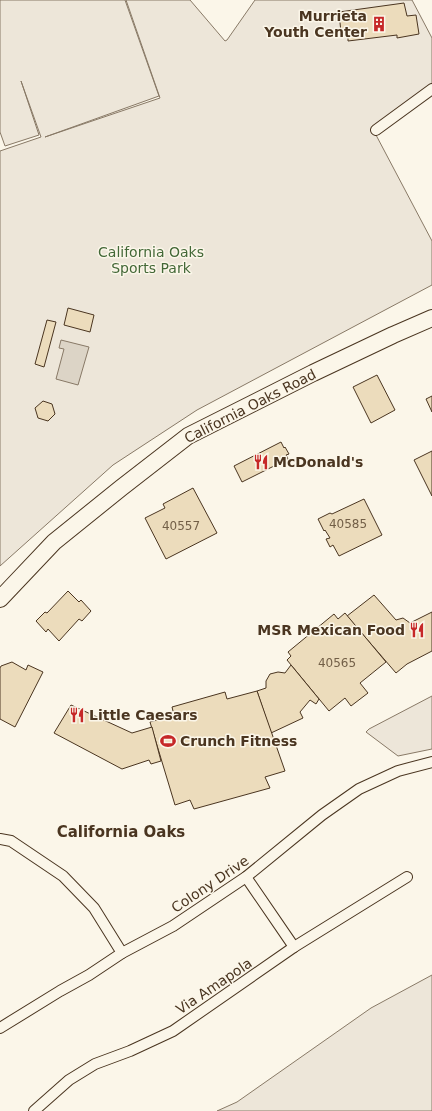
<svg xmlns="http://www.w3.org/2000/svg" width="432" height="1111" viewBox="0 0 432 1111" font-family="'DejaVu Sans',sans-serif">
	<rect width="100%" height="100%" fill="#fbf6e9"/>
	<!-- green -->
	<g fill="#ede6d9" stroke="#887966">
		<polygon points="0,0 125,0 159,96 45,137 160,98 126,0 190,0 225,41 227,40 255,0 412,0 432,38 432,92 383,123 376,135 432,241 432,285 197,410 113,465 0,566 0,151 41,137 21,81 39,135 5,146 0,132"/>
		<polygon points="432,696 432,749 398,756 366,732 369,729"/>
		<polygon points="432,975 432,1111 217,1111 237,1102 371,1008"/>
	</g>
	<!-- water -->
	<polygon fill="#dcd4c6" stroke="#887966" points="61,340 89,347 78,385 56,379 64,349 59,348"/>
	<!-- building -->
	<g fill="#ecdcbc" stroke="#4a3520">
		<polygon points="404,3 407,16 416,15 419,34 397,38 397,35 348,41 348,32 341,33 339,12"/>
		<polygon points="68,308 94,315 90,332 64,325"/>
		<polygon points="47,320 56,322 44,367 35,364"/>
		<polygon points="377,375 395,410 371,423 353,387"/>
		<polygon points="432,396 432,412 426,399"/>
		<polygon points="43,401 52,404 55,414 48,421 38,418 35,408"/>
		<polygon points="281,442 284,448 285,447 289,454 286,455 288,459 242,482 234,466"/>
		<polygon points="432,451 432,496 414,460"/>
		<polygon points="193,488 217,533 166,559 145,518 165,508 163,504"/>
		<polygon points="364,499 382,535 339,556 333,545 330,547 326,539 330,538 325,530 324,531 318,519 330,513 332,514"/>
		<polygon points="68,591 79,602 81,600 91,611 82,621 79,619 59,641 48,629 46,632 36,621 45,612 47,613"/>
		<polygon points="374,595 396,620 403,618 410,623 432,612 432,651 407,664 396,673 347,616"/>
		<polygon points="345,613 386,662 360,683 368,693 351,706 345,698 329,711 287,660 291,656 288,652 334,614 338,619"/>
		<polygon points="12,662 26,670 28,665 43,672 15,727 0,719 0,668 1,666"/>
		<polygon points="291,665 319,699 316,704 310,700 300,712 303,718 271,733 257,691 266,688 266,681 270,674 278,672 285,673"/>
		<polygon points="257,691 285,771 265,777 270,788 194,809 190,800 175,805 150,722 174,715 172,707 225,692 227,699"/>
		<polygon points="71,705 132,733 152,727 161,761 151,764 149,760 122,769 54,733"/>
	</g>
	<g fill="none" stroke-linecap="round" stroke-linejoin="round">
		<defs>
			<g id="minor">
				<polyline points="376,130 432,89"/>
				<polyline points="0,839 11,841 63,876 94,908 122,953"/>
				<polyline points="246,877 294,947"/>
				<polyline points="0,1028 60,991 89,975 122,953 173,926 246,877 322,815 359,789 398,771 432,762"/>
				<polyline points="34,1111 69,1080 95,1064 130,1051 173,1031 294,947 407,877"/>
			</g>
			<polyline id="primary" points="0,599 54,542 121,488 188,436 313,373 393,335 432,318"/>
		</defs>
		<!-- minor casing -->
		<use href="#minor" stroke="#4a3520" stroke-width="12"/>
		<!-- primary casing -->
		<use href="#primary" stroke="#4a3520" stroke-width="18"/>
		<!-- minor -->
		<use href="#minor" stroke="#fbf6e9" stroke-width="10"/>
		<!-- primary -->
		<use href="#primary" stroke="#fbf6e9" stroke-width="16"/>
	</g>
	<!-- icons -->
	<defs>
		<symbol id="building-bare" viewBox="-9 -9 18 18"><path d="M-4-6H4V6H1V3H-1V6H-4ZM-2.5-4.3h1.7v1.8h-1.7ZM.8-4.3h1.7v1.8H.8ZM-2.5-1h1.7V.8h-1.7ZM.8-1h1.7V.8H.8Z" fill="#c62828" stroke="#fbf6e9" stroke-width="2.5" paint-order="stroke"/></symbol>
		<symbol id="restaurant-bare" viewBox="-9 -9 18 18"><path d="M-5-6h1v4h1v-4h1v4h1v-4h1v5L-1.5 .5V6h-2V.5L-5-1ZM5-6V6H3V1.5H1.5Q1.5-4 5-6Z" fill="#c62828" stroke="#fbf6e9" stroke-width="2.5" paint-order="stroke"/></symbol>
		<symbol id="stadium-bare" viewBox="-9 -9 18 18"><path d="M0-5a6.5 5 0 1 0 0 10a6.5 5 0 1 0 0-10ZM-3.5-1.8h7v3.6h-7Z" fill="#c62828" stroke="#fbf6e9" stroke-width="2.5" paint-order="stroke"/></symbol>
	</defs>
	<g fill-rule="evenodd">
		<use href="#building-bare" x="368" y="13" width="22" height="22"/>
		<use href="#restaurant-bare" x="250" y="451" width="22" height="22"/>
		<use href="#restaurant-bare" x="406" y="619" width="22" height="22"/>
		<use href="#restaurant-bare" x="66" y="704" width="22" height="22"/>
		<use href="#stadium-bare" x="157" y="730" width="22" height="22"/>
	</g>
	<g text-anchor="middle" dominant-baseline="central" stroke-width="3" stroke-linejoin="round" paint-order="stroke">
		<!-- number labels -->
		<g font-size="12" fill="#725f47">
			<text x="348" y="524">40585</text>
			<text x="181" y="526">40557</text>
			<text x="337" y="663">40565</text>
		</g>
		<!-- poi labels -->
		<g font-size="14" font-weight="bold" fill="#4a3520" stroke="#fbf6e9" text-anchor="start">
			<text x="367" y="16" text-anchor="end">Murrieta<tspan x="367" dy="16">Youth Center</tspan></text>
			<text x="273" y="462">McDonald's</text>
			<text x="405" y="630" text-anchor="end">MSR Mexican Food</text>
			<text x="89" y="715">Little Caesars</text>
			<text x="180" y="741">Crunch Fitness</text>
		</g>
		<!-- park labels -->
		<g font-size="14" fill="#436837" stroke="#fbf6e9">
			<text x="151" y="252">California Oaks<tspan x="151" dy="16">Sports Park</tspan></text>
		</g>
		<!-- street labels -->
		<g font-size="14" fill="#4a3520" stroke="#fbf6e9">
			<text transform="translate(250 406) rotate(-27)">California Oaks Road</text>
			<text transform="translate(210 884) rotate(-34)">Colony Drive</text>
			<text transform="translate(214 986) rotate(-34)">Via Amapola</text>
		</g>
		<!-- neighbourhood labels -->
		<g font-size="15" font-weight="bold" fill="#4a3520" stroke="#fbf6e9">
			<text x="121" y="832">California Oaks</text>
		</g>
	</g>
</svg>
